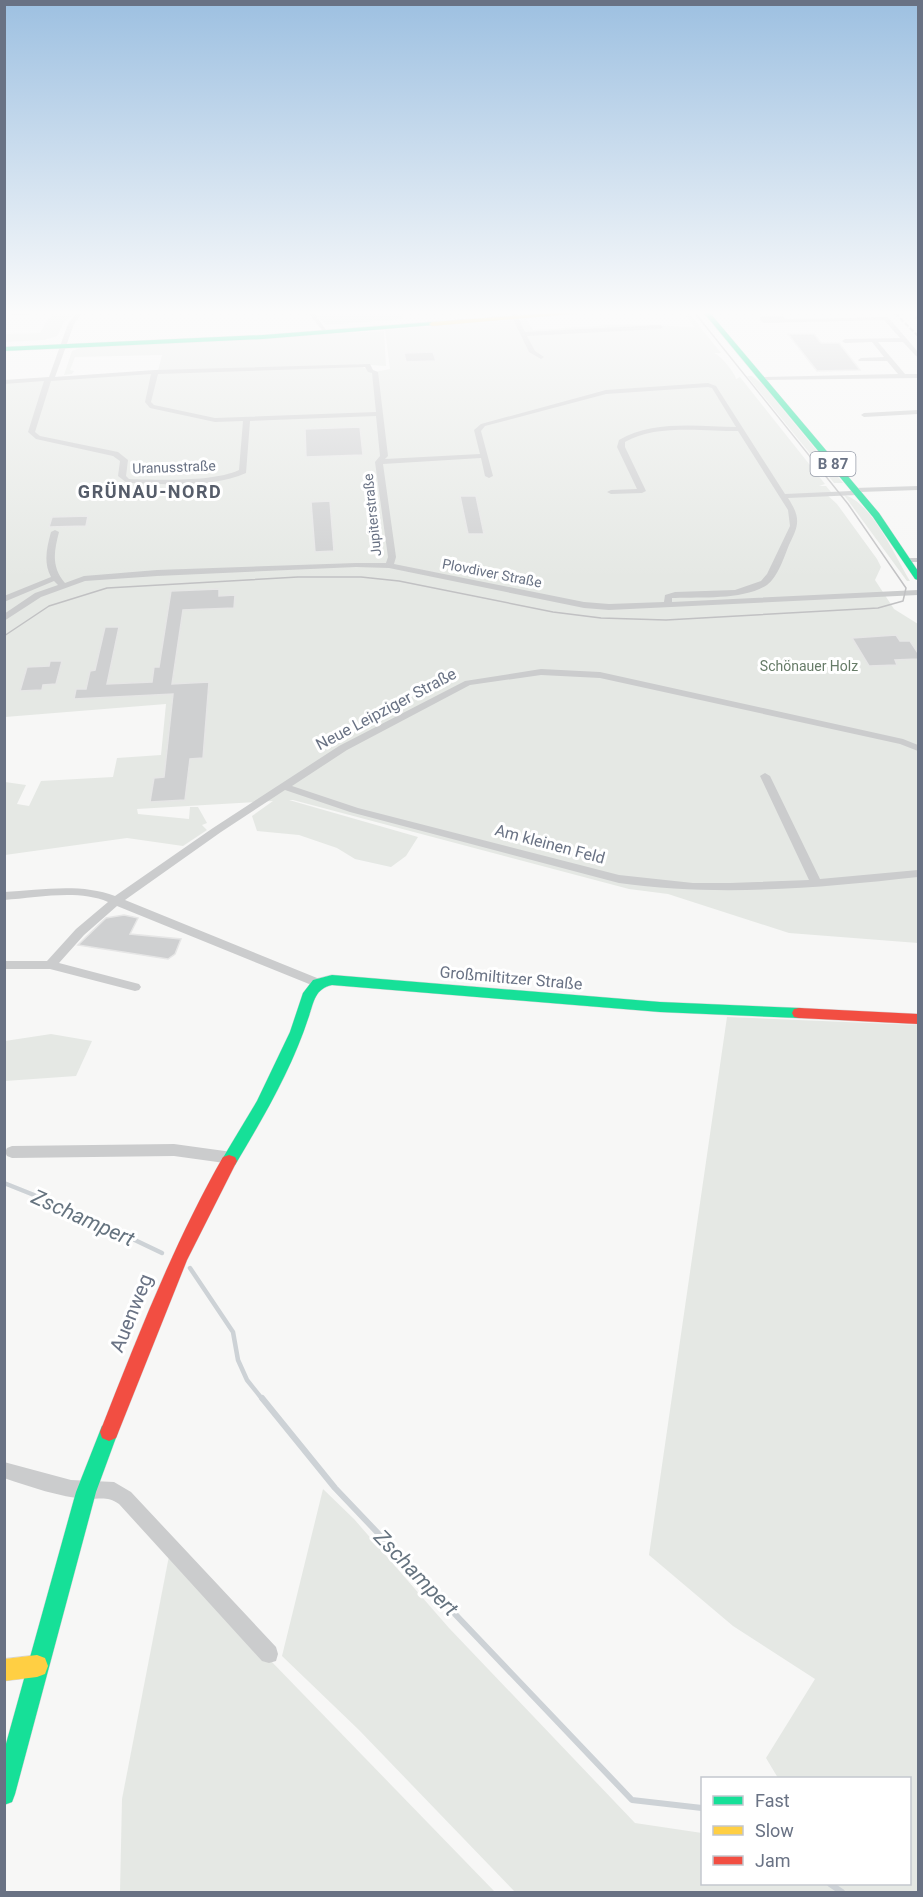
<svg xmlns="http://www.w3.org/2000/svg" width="923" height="1897" viewBox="0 0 923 1897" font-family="Roboto,sans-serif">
	<rect width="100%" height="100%" fill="#f7f7f6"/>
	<!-- green -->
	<g fill="#e5e8e4">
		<polygon points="57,313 73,314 64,322 57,336 44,340 5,342 5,334 40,333 48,319"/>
		<polygon points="335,313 400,313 404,319 327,325 317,316"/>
		<path d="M689,313L721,353H714C722,356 736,375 736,379L740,377L825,484L819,486H826L831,492L825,493L837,504L877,559L881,567L875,580L894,609L918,624V943L789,933L668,894L629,889L293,800H289L418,837L406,856L391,867L355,859L337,848L299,835L257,831L252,816L273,801L137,809L138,814L189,819L190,807H198L207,823L202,825L207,830L183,846L127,838L5,855V782L26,785L17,804L29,806L41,781L113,777L117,758L161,755L166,704L5,717L4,383L52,377L174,372L158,371L162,355L75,357L70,370L74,371L72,374L64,375L72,351L83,347L384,331L386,366L355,364L375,372L390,369L385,330L526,319L533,330L627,324L694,327L685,314Z"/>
		<polygon points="747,376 752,376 762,384 843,483 834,483"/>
		<path d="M844,495C871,501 896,558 910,581H907Z"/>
		<polygon points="727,1017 918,1025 918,1892 515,1892 359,1730 282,1656 323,1489 354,1519 449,1628 635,1823 702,1833 702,1884 910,1884 910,1778 778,1778 766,1758 815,1679 733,1626 649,1555"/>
		<polygon points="51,1034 92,1041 76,1076 5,1081 5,1041"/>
		<polygon points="169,1556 495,1892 120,1892 122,1799"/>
	</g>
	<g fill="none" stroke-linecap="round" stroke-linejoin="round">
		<!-- stream-far1 -->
		<g stroke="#cdd2d6" stroke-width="4.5">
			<polyline points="4,1183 74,1211 162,1253"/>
			<polyline points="190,1268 233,1332 238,1360 247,1380 263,1400"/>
		</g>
		<!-- stream -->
		<g stroke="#cdd2d6" stroke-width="6">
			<polyline points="262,1398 335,1488 632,1800 702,1808"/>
			<polyline points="830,1884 842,1892"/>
		</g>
	</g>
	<!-- building -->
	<g fill="#cfd0d1" stroke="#e6e6e6" stroke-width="1.5">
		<polygon points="788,334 814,334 821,343 839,343 860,370 817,371"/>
		<polygon points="433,352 436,361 406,362 404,353"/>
		<polygon points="360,427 363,455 306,457 305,429"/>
		<polygon points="460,496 476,496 484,534 468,534"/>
		<polygon points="330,501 334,551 315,552 311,502"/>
		<polygon points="88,516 86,526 49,527 52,517"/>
		<polygon points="219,589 219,596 235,595 234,608 183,610 172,684 209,682 203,758 190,759 185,800 150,802 154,778 164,777 173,694 74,699 76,689 86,689 90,671 95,670 105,627 119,627 107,684 152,682 154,667 159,667 171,591"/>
		<polygon points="896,635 900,641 910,641 918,653 918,659 895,660 897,665 869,666 852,638"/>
		<polygon points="50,661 62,661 56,684 43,685 42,690 20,691 27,667 49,666"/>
		<polygon points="124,915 138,918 130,934 181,939 175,954 168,959 78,945 106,918"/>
	</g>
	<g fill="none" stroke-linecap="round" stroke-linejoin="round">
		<defs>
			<g id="fast">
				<polygon points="704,313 710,313 879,513 918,571 918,580 915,579 873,517"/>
				<polygon points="432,322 434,325 263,339 4,351 4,347 263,335"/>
				<path d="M332,975L660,1002L799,1008L804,1009L806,1013L804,1017L799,1018L660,1012L332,985C315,989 314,1001 309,1016C292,1069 263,1118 235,1165L229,1167L223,1165L221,1161L257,1101L290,1032L303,993L313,980Z"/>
				<polygon points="109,1423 116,1426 118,1432 96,1492 15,1794 12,1802 4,1805 4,1751 76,1492 102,1426"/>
			</g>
			<g id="slow">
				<polygon points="553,313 582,313 432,326 429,324 432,322"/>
				<polygon points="37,1655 45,1658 48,1666 45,1674 37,1677 4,1681 4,1659"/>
			</g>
			<g id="jam">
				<polygon points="799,1008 918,1014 918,1024 799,1018 794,1017 792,1013 794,1009"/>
				<path d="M229,1155L235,1157L237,1161L187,1260L116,1438L109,1441L102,1438L100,1432C137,1338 173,1245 223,1157Z"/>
			</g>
		</defs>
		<!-- fast casing -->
		<use href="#fast" stroke="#d4d4d5" stroke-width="1"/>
		<!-- slow casing -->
		<use href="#slow" stroke="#d4d4d5" stroke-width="1"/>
		<!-- jam casing -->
		<use href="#jam" stroke="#d4d4d5" stroke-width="1"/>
		<!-- street -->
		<g fill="#cbcccd" fill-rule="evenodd">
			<path d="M7,313H32C26,316 13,316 7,313Z"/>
			<path d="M76,313H82L74,324L55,377L155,370L370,364L373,370L378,372L388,456L385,459L480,454L474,430L481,424L606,390L708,383L716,386L785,494L851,491L854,488L918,486V490L860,492L857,495L788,498C801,518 799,525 789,545C784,557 778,577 767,585C744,600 702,597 675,598H672V602L918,590V595L609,610L584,608L389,568L356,567L157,576L85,581L41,597L4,621V614L35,593L58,585L54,581L4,602V596L51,577C43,562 47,547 51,532L55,530L59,532C54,551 51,567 65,583L84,576L157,570L356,563H386L388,557L375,462L380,456L376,416L250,421L246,473C215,488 161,484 127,483L118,476L120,461L113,456L36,439L28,432L44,381L4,384V380L49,377L68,324ZM365,367L368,372L372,373L376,412L215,418L154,405L151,402L158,374ZM151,374L145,402L150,408L215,422L243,421L239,470C214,482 158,480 129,479L126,476L128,460L118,452L40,436L35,432L51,381ZM708,387L712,388L736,427C698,426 652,420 619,440L617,447L637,489L611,490L607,492L611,494L642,493L646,491L625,447V442C654,424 705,431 738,431L788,510L790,526L767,574L761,581L735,590L675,592L665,595L664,602L609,604L584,602L394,564L396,557L383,464L481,458L485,476L489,478L493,476L481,431L485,426L606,394Z"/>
			<polygon points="308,313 314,313 326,330 322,330"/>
			<polygon points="510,313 516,313 525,332 660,325 663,327 660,329 527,336 535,351 544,357 541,359 529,352"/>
			<polygon points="918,315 918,319 915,319 915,317"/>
			<polygon points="782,316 786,319 888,317 918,352 918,357 916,356 903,342 878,342 905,374 918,374 918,378 762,380 761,379 764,377 898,374 887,361 859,361 858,360 861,358 884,357 872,342 845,343 842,341 845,339 900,338 884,320 763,323 759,318 762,316"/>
			<polygon points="918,410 918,414 864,417 861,415 864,413"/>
			<rect x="904" y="558" width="14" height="4"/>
			<path d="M541,669L600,672L903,739L918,745V751L900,744L600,678L541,675L470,685L347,750L292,786L358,808L619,875L693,883H730L809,880L760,776L765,773L770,776L820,879L918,870V877C819,888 719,897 619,883L350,812L285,790L221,832L125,900L322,980L324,983L322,986H314L117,906L84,935L59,963L139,984L141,987L139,990L135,991L50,969H4V961H47L76,929L108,902C77,889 37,898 4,900V892C40,890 81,883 115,896L213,828L339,746L465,681Z"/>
			<polygon points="174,1144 232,1152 237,1154 239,1158 237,1162 232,1164 174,1156 12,1158 7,1156 5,1152 7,1148 12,1146"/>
			<path d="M4,1462L71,1480L114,1482L131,1492L276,1647L278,1654L276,1661L269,1663L262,1661L119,1504C108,1496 100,1499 87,1499C59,1497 31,1487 4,1478Z"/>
		</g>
		<!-- fast -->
		<use href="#fast" fill="#16e098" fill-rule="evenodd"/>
		<!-- slow -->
		<use href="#slow" fill="#ffcf43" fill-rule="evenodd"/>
		<!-- jam -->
		<use href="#jam" fill="#f24e42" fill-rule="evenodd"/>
		<!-- tram -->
		<polyline stroke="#c1c1c3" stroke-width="1.5" points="4,636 49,606 107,588 298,577 361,577 399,581 553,612 601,618 666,620 878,608 903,601 906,588 848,504 695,313"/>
		<!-- rail -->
		<polyline stroke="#c1c1c3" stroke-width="2" stroke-dasharray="5 2" stroke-linecap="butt" points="895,313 918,336"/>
	</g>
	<!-- sky -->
	<linearGradient id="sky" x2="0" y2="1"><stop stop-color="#9dc0e1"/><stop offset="0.54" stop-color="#fbfbfb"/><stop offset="1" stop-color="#fbfbfb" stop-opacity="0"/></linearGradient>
	<rect width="923" height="579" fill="url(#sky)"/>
	<g text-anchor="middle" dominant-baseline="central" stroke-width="6" stroke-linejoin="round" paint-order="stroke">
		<!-- far-street labels -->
		<g font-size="14" fill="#697284" stroke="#fff">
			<text transform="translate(174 467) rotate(-2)">Uranusstraße</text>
			<text transform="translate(372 515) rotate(-96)">Jupiterstraße</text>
			<text transform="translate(492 573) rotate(11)">Plovdiver Straße</text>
		</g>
		<!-- far-park labels -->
		<g font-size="14" fill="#677c68" stroke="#fff">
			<text x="809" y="666">Schönauer Holz</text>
		</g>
		<!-- shield labels -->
		<rect fill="#fff" stroke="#969ca9" stroke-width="1.5" x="810.5" y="452" width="45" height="24" rx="4.5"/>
		<g font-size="15" font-weight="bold" fill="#697284">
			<text x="833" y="464">B 87</text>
		</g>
		<!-- street labels -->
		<g font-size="16" fill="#697284" stroke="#fff">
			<text transform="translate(386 709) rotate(-28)">Neue Leipziger Straße</text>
			<text transform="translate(550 844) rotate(15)">Am kleinen Feld</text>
			<text transform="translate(511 978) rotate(5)">Großmiltitzer Straße</text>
		</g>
		<!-- far-district labels -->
		<g font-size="18" font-weight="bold" letter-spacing="1.5" fill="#565d6a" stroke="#fff">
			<text x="150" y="491">GRÜNAU-NORD</text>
		</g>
		<!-- near-street labels -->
		<g font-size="20" fill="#697284" stroke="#fff">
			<text transform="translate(131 1313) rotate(-68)">Auenweg</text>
		</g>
		<!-- near-water labels -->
		<g font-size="21" font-style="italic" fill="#65737f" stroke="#fff">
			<text transform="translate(83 1218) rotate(24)">Zschampert</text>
			<text transform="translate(416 1573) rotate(46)">Zschampert</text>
		</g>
	</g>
	<!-- border -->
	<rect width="923" height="1897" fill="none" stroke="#697284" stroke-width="12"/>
	<!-- legend -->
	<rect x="701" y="1777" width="210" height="108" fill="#ffffff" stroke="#c3c7ce" stroke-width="1.5"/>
	<rect x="713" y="1796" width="30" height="9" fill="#16e098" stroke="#c3c7ce" stroke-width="1.5"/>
	<text x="755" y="1807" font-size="18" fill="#697284">Fast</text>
	<rect x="713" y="1826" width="30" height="9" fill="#ffcf43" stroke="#c3c7ce" stroke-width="1.5"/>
	<text x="755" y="1837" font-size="18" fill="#697284">Slow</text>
	<rect x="713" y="1856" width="30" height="9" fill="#f24e42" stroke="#c3c7ce" stroke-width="1.5"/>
	<text x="755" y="1867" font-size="18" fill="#697284">Jam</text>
</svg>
